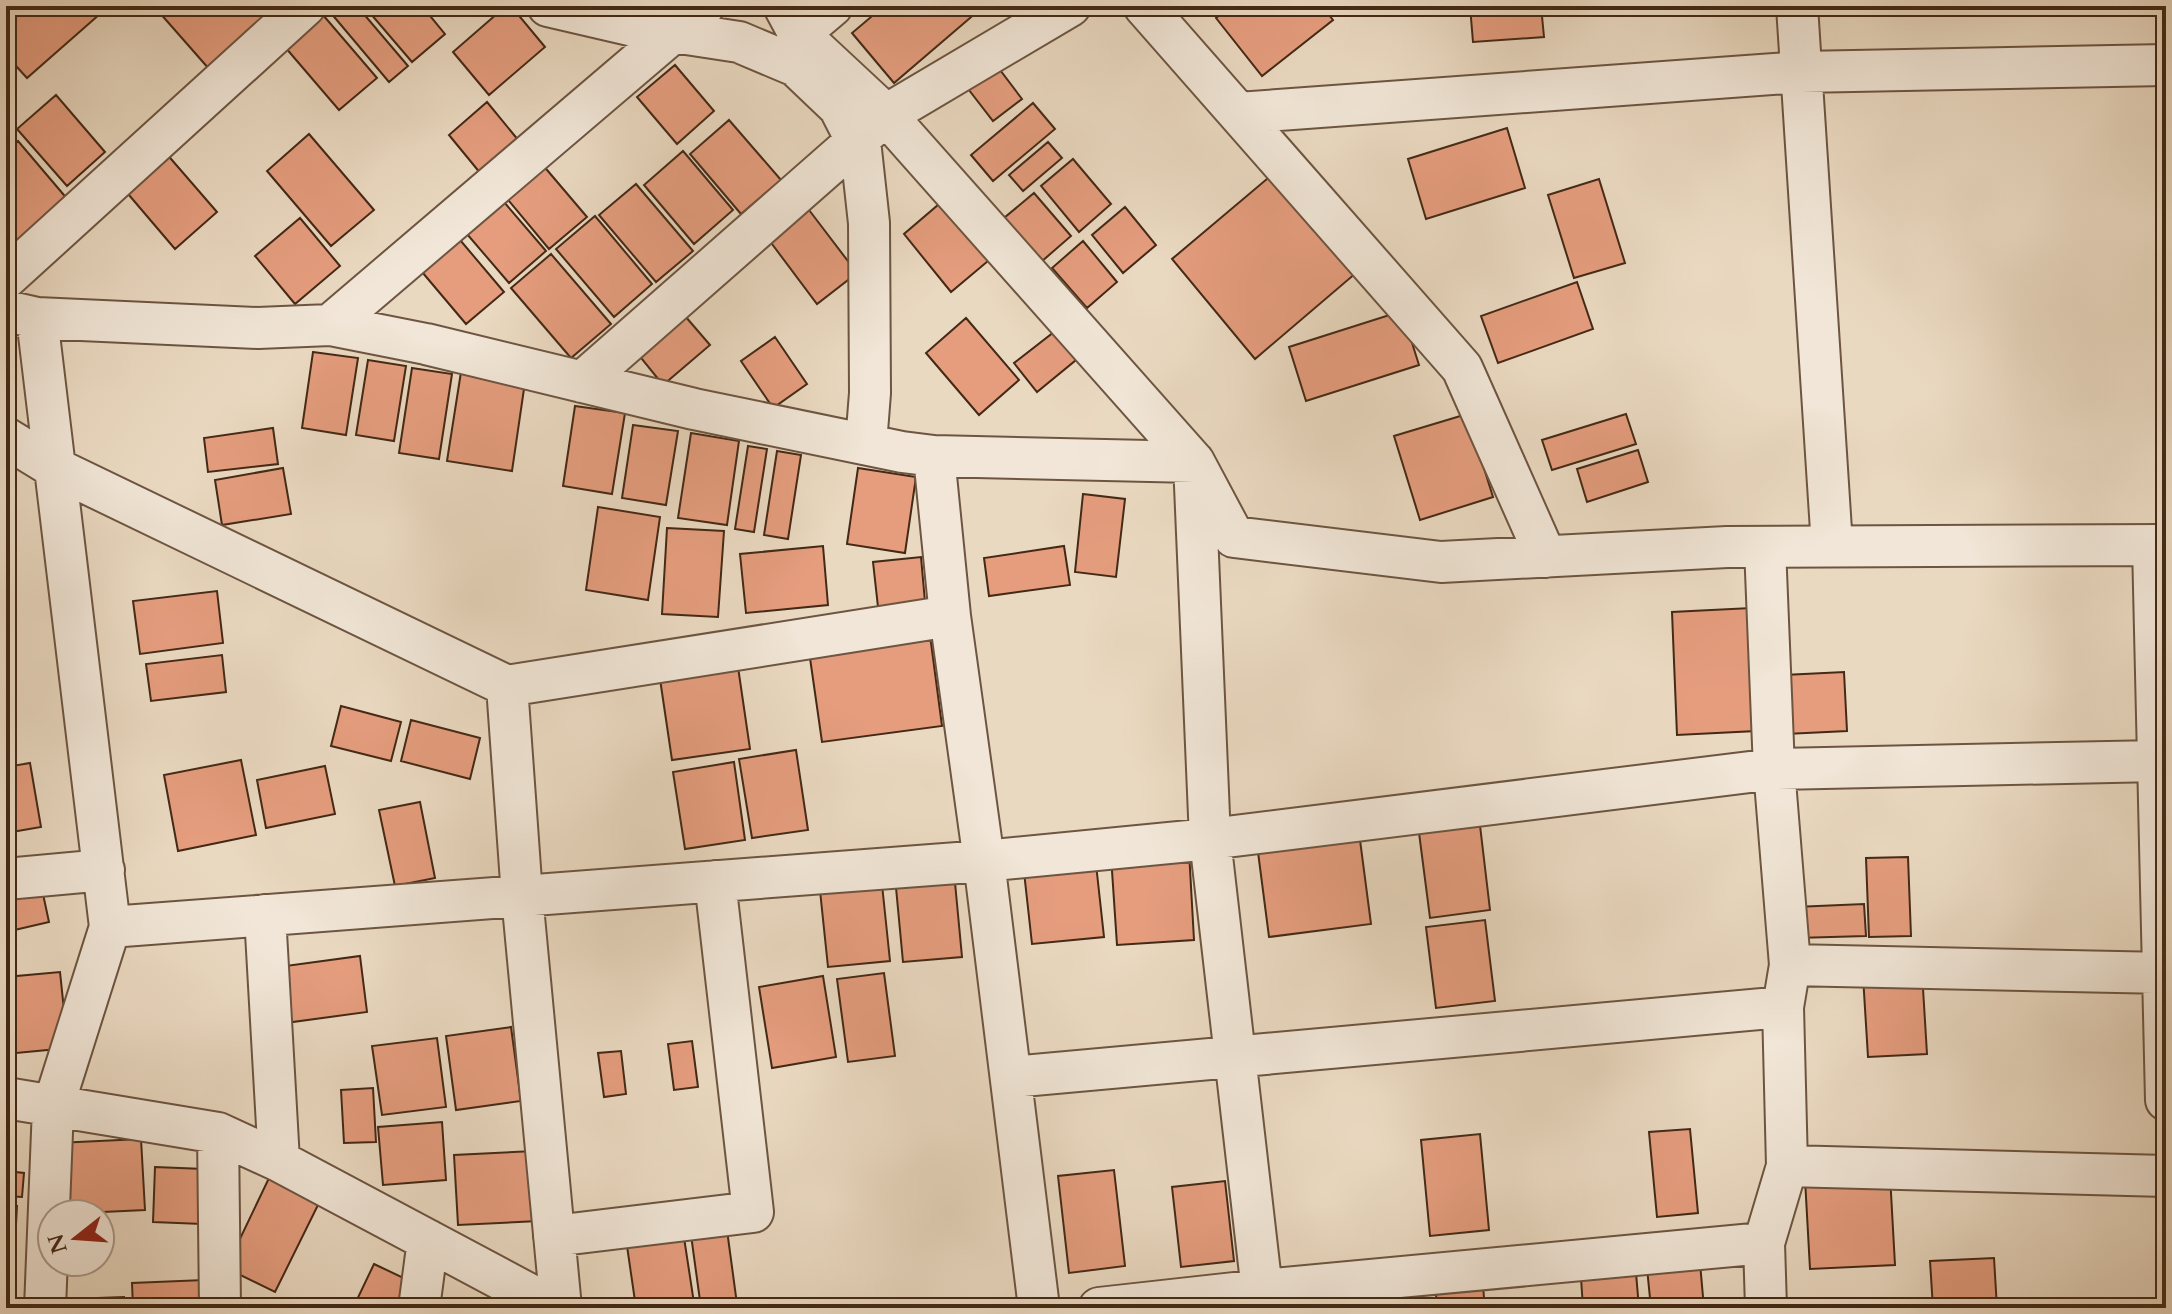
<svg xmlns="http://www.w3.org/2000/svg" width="2172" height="1314" viewBox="0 0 2172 1314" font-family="Cardo,serif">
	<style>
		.building { fill: #e59d7e; stroke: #432916; stroke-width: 2 }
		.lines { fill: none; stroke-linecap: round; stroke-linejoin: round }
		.minor-casing { stroke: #6d5541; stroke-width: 44 }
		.minor { stroke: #f1e6d7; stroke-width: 40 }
	</style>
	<rect width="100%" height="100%" fill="#ead9c1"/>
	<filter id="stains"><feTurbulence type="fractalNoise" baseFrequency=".0025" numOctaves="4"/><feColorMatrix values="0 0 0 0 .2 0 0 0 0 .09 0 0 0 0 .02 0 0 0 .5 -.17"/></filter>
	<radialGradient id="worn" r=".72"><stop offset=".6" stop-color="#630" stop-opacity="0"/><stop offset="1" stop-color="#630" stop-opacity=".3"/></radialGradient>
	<path class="building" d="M6,6H109L27,78L6,55Z
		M166,6H270L283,21L217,78L159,12Z
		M336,6H357L408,66L389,82L330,12Z
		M364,6H422L445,34L412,62Z
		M506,6H511L545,47L489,95L453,52Z
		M884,6H984L894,83L852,33Z
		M1231,6H1322L1333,20L1262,76L1216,18Z
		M1470,6H1541L1544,37L1473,42Z
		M323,15L377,78L339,110L285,47Z
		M991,58L1022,99L993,121L962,81Z
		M675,65L714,111L677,144L637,97Z
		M56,95L105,152L67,186L17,129Z
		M487,102L519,141L481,174L449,135Z
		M1033,103L1055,129L993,181L971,155Z
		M729,120L781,180L741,214L690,154Z
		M1507,128L1525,188L1426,219L1408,159Z
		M309,134L374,210L331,246L267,171Z
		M18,141L69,201L6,255V152Z
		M1048,142L1062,158L1023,191L1009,175Z
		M683,151L733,210L694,244L644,185Z
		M165,152L217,212L175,249L123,188Z
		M536,157L587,217L549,249L499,189Z
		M1073,159L1111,204L1079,232L1041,186Z
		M1280,168L1363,267L1255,359L1172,259Z
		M1599,179L1625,263L1574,278L1548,195Z
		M636,184L693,251L656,282L599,215Z
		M1034,193L1071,236L1041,262L1004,218Z
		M498,195L546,251L509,283L461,227Z
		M945,199L994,256L951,292L904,234Z
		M806,206L857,273L817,304L766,236Z
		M1125,207L1156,245L1123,273L1092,235Z
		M595,216L652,284L614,317L556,249Z
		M300,218L340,266L295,304L255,256Z
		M455,234L504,292L466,324L417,266Z
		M1083,241L1117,282L1087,308L1052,268Z
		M551,254L611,324L571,358L511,288Z
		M1577,282L1593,329L1498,363L1481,316Z
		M679,309L710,345L663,385L633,348Z
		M1402,311L1419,365L1306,401L1289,347Z
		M966,318L1019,380L979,415L926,353Z
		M1054,332L1076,360L1037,392L1014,363Z
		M775,337L807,384L773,408L741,361Z
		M313,352L358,358L346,435L302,428Z
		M368,360L406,366L394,441L356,435Z
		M412,368L452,374L439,459L399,453Z
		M461,372L525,382L512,471L447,461Z
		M575,406L625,413L612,494L563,486Z
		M1467,414L1493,497L1420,520L1394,436Z
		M1626,414L1636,444L1552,470L1542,440Z
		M633,425L678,431L666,505L622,498Z
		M273,428L278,464L208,472L204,438Z
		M691,433L739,441L727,525L678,518Z
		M748,446L767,449L754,532L735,529Z
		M1638,450L1648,482L1587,502L1577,469Z
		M777,451L801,455L788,539L764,535Z
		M283,468L291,514L222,525L215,480Z
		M858,468L916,477L905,553L847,544Z
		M6,485L13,530L6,531Z
		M1083,494L1125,499L1116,577L1075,572Z
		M598,507L660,517L648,600L586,590Z
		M667,528L724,531L718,617L662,614Z
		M823,546L828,605L746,613L740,554Z
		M1064,546L1070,585L989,596L984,558Z
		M921,557L925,602L878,607L873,562Z
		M217,591L223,643L140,654L133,601Z
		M1751,608L1756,731L1677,735L1672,612Z
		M930,635L942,726L822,742L809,651Z
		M222,655L226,692L151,701L146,664Z
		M738,667L750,749L672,760L660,679Z
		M1844,672L1847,731L1786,734L1784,675Z
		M341,706L401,722L391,761L331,746Z
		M411,720L480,738L470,779L401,761Z
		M796,750L808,830L752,838L739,759Z
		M241,760L256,835L178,851L164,775Z
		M734,762L745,840L685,849L673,772Z
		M30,763L41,827L6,833V767Z
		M325,766L335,814L266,828L257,780Z
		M420,802L435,878L395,886L379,810Z
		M1479,817L1490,910L1430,918L1418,825Z
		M1360,840L1371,924L1269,937L1258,852Z
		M1189,851L1194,940L1117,945L1111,856Z
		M1095,855L1104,937L1032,944L1023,863Z
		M1908,857L1911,936L1869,937L1866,858Z
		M954,872L962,957L903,962L895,877Z
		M881,875L890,961L828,967L819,881Z
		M40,880L49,922L6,932V888Z
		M1864,904L1866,936L1796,938L1795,907Z
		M1485,920L1495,1001L1436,1008L1426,927Z
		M360,956L367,1012L285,1023L278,967Z
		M60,972L68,1048L6,1054V977Z
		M1922,972L1927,1054L1868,1057L1863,976Z
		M884,973L895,1056L848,1062L837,979Z
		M823,976L836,1057L772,1068L759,987Z
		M511,1027L521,1101L456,1110L446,1036Z
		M437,1038L446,1107L382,1115L372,1046Z
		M692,1041L698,1087L674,1090L668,1044Z
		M621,1051L626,1094L604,1097L598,1053Z
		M373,1088L376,1142L344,1143L341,1090Z
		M442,1122L446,1180L383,1185L378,1127Z
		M1690,1129L1698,1213L1657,1217L1649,1132Z
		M1480,1134L1489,1230L1430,1236L1421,1140Z
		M141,1139L145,1210L60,1214L57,1143Z
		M534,1151L538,1221L458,1225L454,1155Z
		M155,1167L204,1169L202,1224L153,1222Z
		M1114,1170L1125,1266L1069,1273L1058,1176Z
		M6,1171L24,1173L22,1197L6,1196Z
		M1890,1175L1895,1265L1810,1269L1805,1179Z
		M269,1178L319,1203L275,1292L226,1268Z
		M1225,1181L1234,1261L1181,1267L1172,1187Z
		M6,1205L17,1206L14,1261H6Z
		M727,1230L737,1304L701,1308L691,1235Z
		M683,1231L694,1303L636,1308L626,1239Z
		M1994,1258L1997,1308H1933L1930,1261Z
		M1700,1263L1704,1308H1651L1647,1268Z
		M374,1264L412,1282L400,1308H353Z
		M1636,1273L1639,1308H1583L1581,1278Z
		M1482,1276L1485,1308H1437L1435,1281Z
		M204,1280L205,1308H133L132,1283Z
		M1388,1296L1390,1308H1343L1342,1300Z
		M124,1297V1308H70V1299Z
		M1333,1304L1334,1308H1285Z"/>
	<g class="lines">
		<g class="minor-casing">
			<path id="minor" d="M548,6L634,26L739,42L796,66L839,107L861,150L869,223L870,393L866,444
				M784,6L799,34L886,115L1194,462L1210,839L1264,1308
				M1144,6L1462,368L1546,557
				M1797,6L1832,546
				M799,34L832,6
				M1238,113L1801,72L2166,65
				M6,278L305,6
				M6,311L37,318L258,328L330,325L426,344L694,409L902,452L934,456L1194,462L1234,537L1441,562L1727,547L2166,545
				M37,318L110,927
				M330,325L704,6
				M582,382L886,115L1070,6
				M6,438L55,468L507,686
				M934,456L950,616L984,861L1039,1308
				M2153,545L2166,1100
				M1765,547L1774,769L1790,965L1783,1007L1787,1166L2166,1176
				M6,879L104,870
				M265,915L279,1161
				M1790,965L2166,973
				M1011,1077L1783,1007
				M6,1098L218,1133L279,1161L555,1308
				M218,1133L220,1308
				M554,1236L753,1212L715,881
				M1764,1243L1766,1308
				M45,1308L53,1107L110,927L984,861L1210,839L1774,769L2158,761
				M419,1308L428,1240
				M561,1308L522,896L507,686L950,616
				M1099,1308L1262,1290L1764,1243L1787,1166"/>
		</g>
		<use href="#minor" class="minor"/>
	</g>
	<rect width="2172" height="1314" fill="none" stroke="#ead9c1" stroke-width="32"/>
	<rect x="8" y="8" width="2156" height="1298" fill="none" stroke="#432916" stroke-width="4"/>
	<rect x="16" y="16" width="2140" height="1282" fill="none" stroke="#432916" stroke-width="2"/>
	<g transform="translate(76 1238) rotate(253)"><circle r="38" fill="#f1e6d7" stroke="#ab9a8a" stroke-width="2"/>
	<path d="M0-6L14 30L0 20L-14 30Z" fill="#8f2418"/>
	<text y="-12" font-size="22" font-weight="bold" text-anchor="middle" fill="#432916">N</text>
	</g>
	<rect width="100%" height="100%" filter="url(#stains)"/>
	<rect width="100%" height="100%" fill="url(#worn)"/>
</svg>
